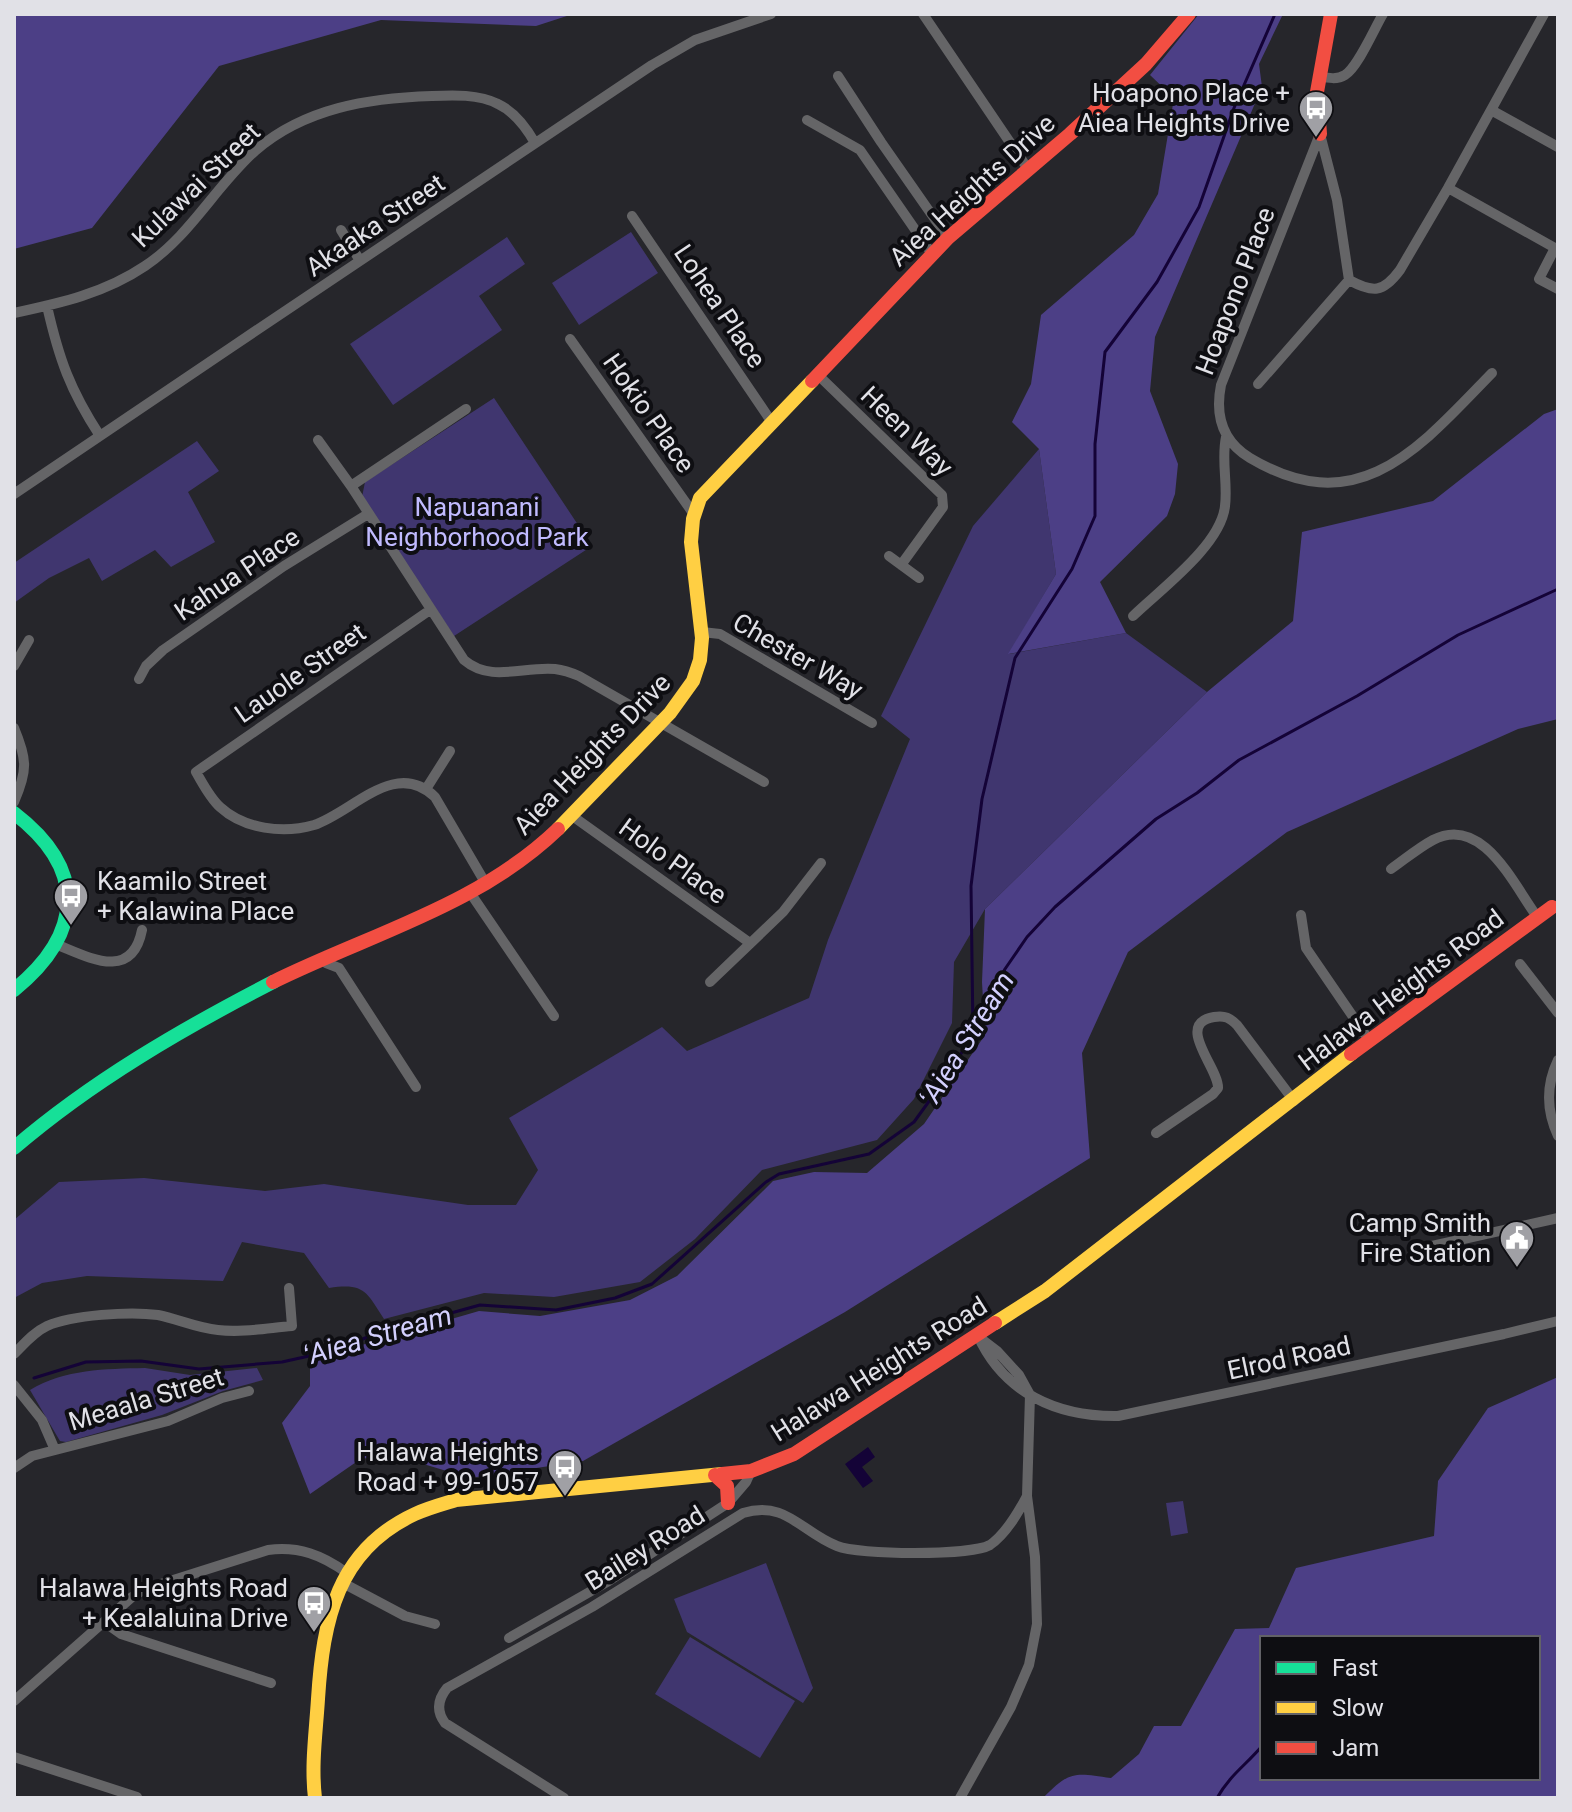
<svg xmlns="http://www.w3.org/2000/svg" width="1572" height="1812" viewBox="0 0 1572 1812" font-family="Roboto,sans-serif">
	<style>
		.green { fill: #40366f }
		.forest { fill: #4c3f86; fill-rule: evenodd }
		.water { fill: #140337 }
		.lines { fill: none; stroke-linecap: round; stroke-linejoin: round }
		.stream { stroke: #140337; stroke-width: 3 }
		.street { stroke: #656567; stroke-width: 10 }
		.fast { stroke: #16e098; stroke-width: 14 }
		.slow { stroke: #ffcf43; stroke-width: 14 }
		.jam { stroke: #f24e42; stroke-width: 14 }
		.labels { text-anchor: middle; stroke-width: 8; stroke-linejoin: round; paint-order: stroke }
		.poi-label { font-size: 26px; fill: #e1e1e7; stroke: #0e0e12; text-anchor: end }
		.street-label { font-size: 26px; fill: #e1e1e7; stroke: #0e0e12 }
		.park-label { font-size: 26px; fill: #c1bbff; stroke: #0e0e12 }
		.water-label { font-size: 28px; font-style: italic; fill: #d3d0fe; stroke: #0e0e12 }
	</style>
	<rect width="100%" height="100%" fill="#26262b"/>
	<path class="green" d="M631,232L658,273L579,325L552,283Z
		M507,237L525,264L479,296L502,330L393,405L350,344Z
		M494,398L592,546L454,636L362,497L365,482Z
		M197,441L219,471L188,492L215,542L171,567L155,550L102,581L89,558L49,578L14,603V563Z
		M1039,449L1056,574L1009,654L1126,633L1207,692L985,909L954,962L952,1023L914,1099L877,1140L762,1170L695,1239L640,1282L554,1297L484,1293L384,1319C366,1291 364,1283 329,1288L304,1253L242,1242L223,1281L87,1276L42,1283L14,1298V1220L59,1182L144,1178L265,1191L324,1184L468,1205H516L538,1170L509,1118L662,1027L687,1051L809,998L828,940L910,739L881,716L973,526Z
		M145,1368L190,1375L257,1368L263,1380L223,1391L162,1415L66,1442L60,1441L57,1436L30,1390C65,1369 105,1369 145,1368Z
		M1183,1501L1188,1533L1171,1536L1166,1503Z
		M766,1563L813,1688L803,1703L687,1632L674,1599Z
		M690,1637L795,1701L760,1758L655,1694Z"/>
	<path class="forest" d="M14,14H573L536,26L381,20L219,66L92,228L14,249Z
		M1199,14H1283L1259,64L1262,87L1155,337L1150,391L1178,464L1175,494L1167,516L1100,582L1126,633L1008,654L1056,574L1039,449L1012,422L1031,384L1041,315L1134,235L1158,194L1174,98L1150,75Z
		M1558,409V719L1518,729L1287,832L1128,952L1082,1053L1090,1158L845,1312L583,1461L470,1478L420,1463L362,1458L310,1494L282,1423L310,1386V1360L479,1311L540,1316L630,1300L677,1276L773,1181L814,1172L867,1173L924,1124L985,1035L982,982L985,909L1207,692L1293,621L1302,532L1433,501L1544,414Z
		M1558,1377V1798H1043C1070,1770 1075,1773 1111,1778L1139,1754L1154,1726H1181L1235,1629L1269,1628L1296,1568L1434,1536L1438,1481L1488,1408ZM1262,1638H1538V1778H1262Z"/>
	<path class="water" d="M868,1447L875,1457L862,1467L873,1481L863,1488L845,1464Z"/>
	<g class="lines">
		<path class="stream" d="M973,1033L971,886L982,799L1015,658L1072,569L1095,516V444L1105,352L1157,282L1199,207L1234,108L1275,14
			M34,1378L86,1362L141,1361L199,1369L282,1362L336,1350L375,1334L480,1305L556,1310L615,1298L652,1284L766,1182L779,1174L869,1154L914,1122L948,1075L973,1034L1005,969L1027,937L1055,907L1156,819L1197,793L1239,760L1357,696L1458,635L1558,589
			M1217,1798C1230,1775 1245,1766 1262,1746"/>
		<path class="street" d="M923,14L1028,169
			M838,76L881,142L948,238
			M1320,76C1328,78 1337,80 1345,75C1358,67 1374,29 1383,14
			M1491,110L1558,147
			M807,120L860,150L932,254
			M1320,134L1221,385C1215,415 1222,441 1250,458C1359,523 1420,447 1492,373
			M1320,134L1337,200L1349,280C1373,293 1383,293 1400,270L1448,188L1544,14
			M1448,188L1555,248L1539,279L1558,289
			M632,216L771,421
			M341,230L359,259
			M47,306C59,359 70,390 100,436
			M14,313C61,303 105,293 145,266C190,236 215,187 255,151C304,108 369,98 432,96C453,95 479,94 498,104C515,112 526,127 535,143
			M570,339L693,513
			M817,374L942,495L943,507L901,565
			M1258,384L1349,280
			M318,440L351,486L464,660C491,683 523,666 555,669C563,670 572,673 579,676L764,782
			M351,486L466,409
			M14,494C226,350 439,208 652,65L695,40L771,14
			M889,556L919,578
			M430,610L196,772C203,784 210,798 220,807C244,829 283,834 314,825C353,812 395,758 435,797L486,884
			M1133,616C1161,589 1221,545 1225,506C1228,483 1221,460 1226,437
			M702,632L720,634L872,723
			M14,666L29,640
			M139,679L146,666L163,650L284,566L368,514
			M14,728C27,759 28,770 14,802
			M426,789L450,751
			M571,815L750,943
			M1391,869C1404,860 1418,848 1433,840C1483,814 1514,886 1538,918
			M471,894L554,1016
			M1301,915L1306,948L1369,1040
			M58,945C90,958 132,981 142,930
			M323,958L326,963L339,968L416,1087
			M1520,964L1558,1013
			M710,982L783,912L821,863
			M1558,1060C1546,1085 1546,1110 1558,1136
			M1156,1133L1213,1094L1218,1088C1219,1068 1174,1024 1214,1017C1225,1015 1230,1018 1237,1025L1294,1101
			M1432,1246L1558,1218
			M978,1336C1004,1393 1057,1417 1118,1416L1504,1334L1558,1321
			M14,1354C24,1344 34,1332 47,1326C72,1315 130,1311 158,1315C178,1319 197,1328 218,1330C242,1333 268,1328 292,1326L289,1288
			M14,1385L42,1420L55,1450
			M14,1468L32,1456L168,1421L222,1398L249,1391
			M341,1582L405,1616L435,1624
			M104,1622L121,1634L271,1683
			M509,1638L607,1582L728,1503L746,1482L751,1471
			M14,1701L132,1597L145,1589L268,1550C299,1546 322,1555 347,1573
			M14,1757L137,1797
			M564,1798L445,1723C436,1711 438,1699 447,1688L592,1607L743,1513C786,1500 801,1532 837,1546C859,1555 970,1556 990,1545C1006,1534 1018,1513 1027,1496
			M960,1798L1011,1707L1029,1665L1037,1624L1035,1557L1027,1496L1030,1395L1019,1375L997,1351L980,1338"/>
		<path class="fast" d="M14,813C87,869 84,933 14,990
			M14,1148C92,1081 182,1029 273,982"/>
		<path class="slow" d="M558,829L670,713L693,681L700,660L702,638L691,542L693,519L700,498L812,381
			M995,1323L1045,1291L1351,1054
			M315,1798C311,1765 316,1732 318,1699C323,1620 337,1550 415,1514C428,1508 443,1504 456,1500L722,1474"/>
		<path class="jam" d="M1320,134L1317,92L1331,14
			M812,381L948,238L1070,134L1146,64L1189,14
			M273,982C370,934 478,906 558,829
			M1351,1054L1552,907
			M722,1474L751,1471L794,1454L995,1323
			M715,1475L727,1486L728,1503"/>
	</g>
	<defs>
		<g id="bus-pin" transform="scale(1.8)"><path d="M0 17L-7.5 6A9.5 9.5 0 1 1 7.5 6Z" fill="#a0a0a5" stroke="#0e0e12"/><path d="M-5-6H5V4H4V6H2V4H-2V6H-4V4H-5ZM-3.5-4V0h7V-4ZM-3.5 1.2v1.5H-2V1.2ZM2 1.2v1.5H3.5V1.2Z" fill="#fff"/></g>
		<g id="civic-pin" transform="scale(1.8)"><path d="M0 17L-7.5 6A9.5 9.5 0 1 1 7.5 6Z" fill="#a0a0a5" stroke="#0e0e12"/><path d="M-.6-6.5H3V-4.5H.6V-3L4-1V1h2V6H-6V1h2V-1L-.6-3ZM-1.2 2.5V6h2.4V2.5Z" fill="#fff"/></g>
	</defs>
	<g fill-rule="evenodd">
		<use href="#bus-pin" x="1316" y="108"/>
		<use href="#bus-pin" x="71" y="896"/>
		<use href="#civic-pin" x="1517" y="1238"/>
		<use href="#bus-pin" x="565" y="1467"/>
		<use href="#bus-pin" x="314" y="1603"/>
	</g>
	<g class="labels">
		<g class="poi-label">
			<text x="1290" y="102">Hoapono Place +<tspan x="1290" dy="30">Aiea Heights Drive</tspan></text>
			<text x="97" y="890" text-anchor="start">Kaamilo Street<tspan x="97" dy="30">+ Kalawina Place</tspan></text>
			<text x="1491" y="1232">Camp Smith<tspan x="1491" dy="30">Fire Station</tspan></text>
			<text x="539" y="1461">Halawa Heights<tspan x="539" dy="30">Road + 99-1057</tspan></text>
			<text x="288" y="1597">Halawa Heights Road<tspan x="288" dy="30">+ Kealaluina Drive</tspan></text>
		</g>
		<g class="street-label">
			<text transform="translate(196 185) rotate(-44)" y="9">Kulawai Street</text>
			<text transform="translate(972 190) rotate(-42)" y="9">Aiea Heights Drive</text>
			<text transform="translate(375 225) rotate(-34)" y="9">Akaaka Street</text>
			<text transform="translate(1235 291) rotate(-69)" y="9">Hoapono Place</text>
			<text transform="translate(720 306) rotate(56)" y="9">Lohea Place</text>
			<text transform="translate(649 413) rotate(55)" y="9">Hokio Place</text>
			<text transform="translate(907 431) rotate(44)" y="9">Heen Way</text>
			<text transform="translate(237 574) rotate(-34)" y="9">Kahua Place</text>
			<text transform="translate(798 656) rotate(30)" y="9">Chester Way</text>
			<text transform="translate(300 673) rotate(-35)" y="9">Lauole Street</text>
			<text transform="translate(592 754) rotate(-46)" y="9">Aiea Heights Drive</text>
			<text transform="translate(673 861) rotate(36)" y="9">Holo Place</text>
			<text transform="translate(1401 990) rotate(-37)" y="9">Halawa Heights Road</text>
			<text transform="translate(1289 1358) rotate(-12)" y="9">Elrod Road</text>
			<text transform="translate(879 1369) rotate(-32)" y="9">Halawa Heights Road</text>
			<text transform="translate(146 1399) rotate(-17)" y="9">Meaala Street</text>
			<text transform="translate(645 1548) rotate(-32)" y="9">Bailey Road</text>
		</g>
		<g class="park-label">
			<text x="477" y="516">Napuanani<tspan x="477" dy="30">Neighborhood Park</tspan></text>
		</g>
		<g class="water-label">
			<text transform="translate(966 1039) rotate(-58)" y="10">ʻAiea Stream</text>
			<text transform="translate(377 1335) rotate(-16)" y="10">ʻAiea Stream</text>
		</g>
	</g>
	<rect width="1572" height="1812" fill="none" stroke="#e1e1e7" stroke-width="32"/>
	<rect x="1260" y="1636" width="280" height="144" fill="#0e0e12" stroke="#626267" stroke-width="2"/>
	<rect x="1276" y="1662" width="40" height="12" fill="#16e098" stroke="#626267" stroke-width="2"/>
	<text x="1332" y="1676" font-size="24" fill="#e1e1e7">Fast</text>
	<rect x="1276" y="1702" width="40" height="12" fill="#ffcf43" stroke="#626267" stroke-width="2"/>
	<text x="1332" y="1716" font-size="24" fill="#e1e1e7">Slow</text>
	<rect x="1276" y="1742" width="40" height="12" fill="#f24e42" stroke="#626267" stroke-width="2"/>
	<text x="1332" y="1756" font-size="24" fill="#e1e1e7">Jam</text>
</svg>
